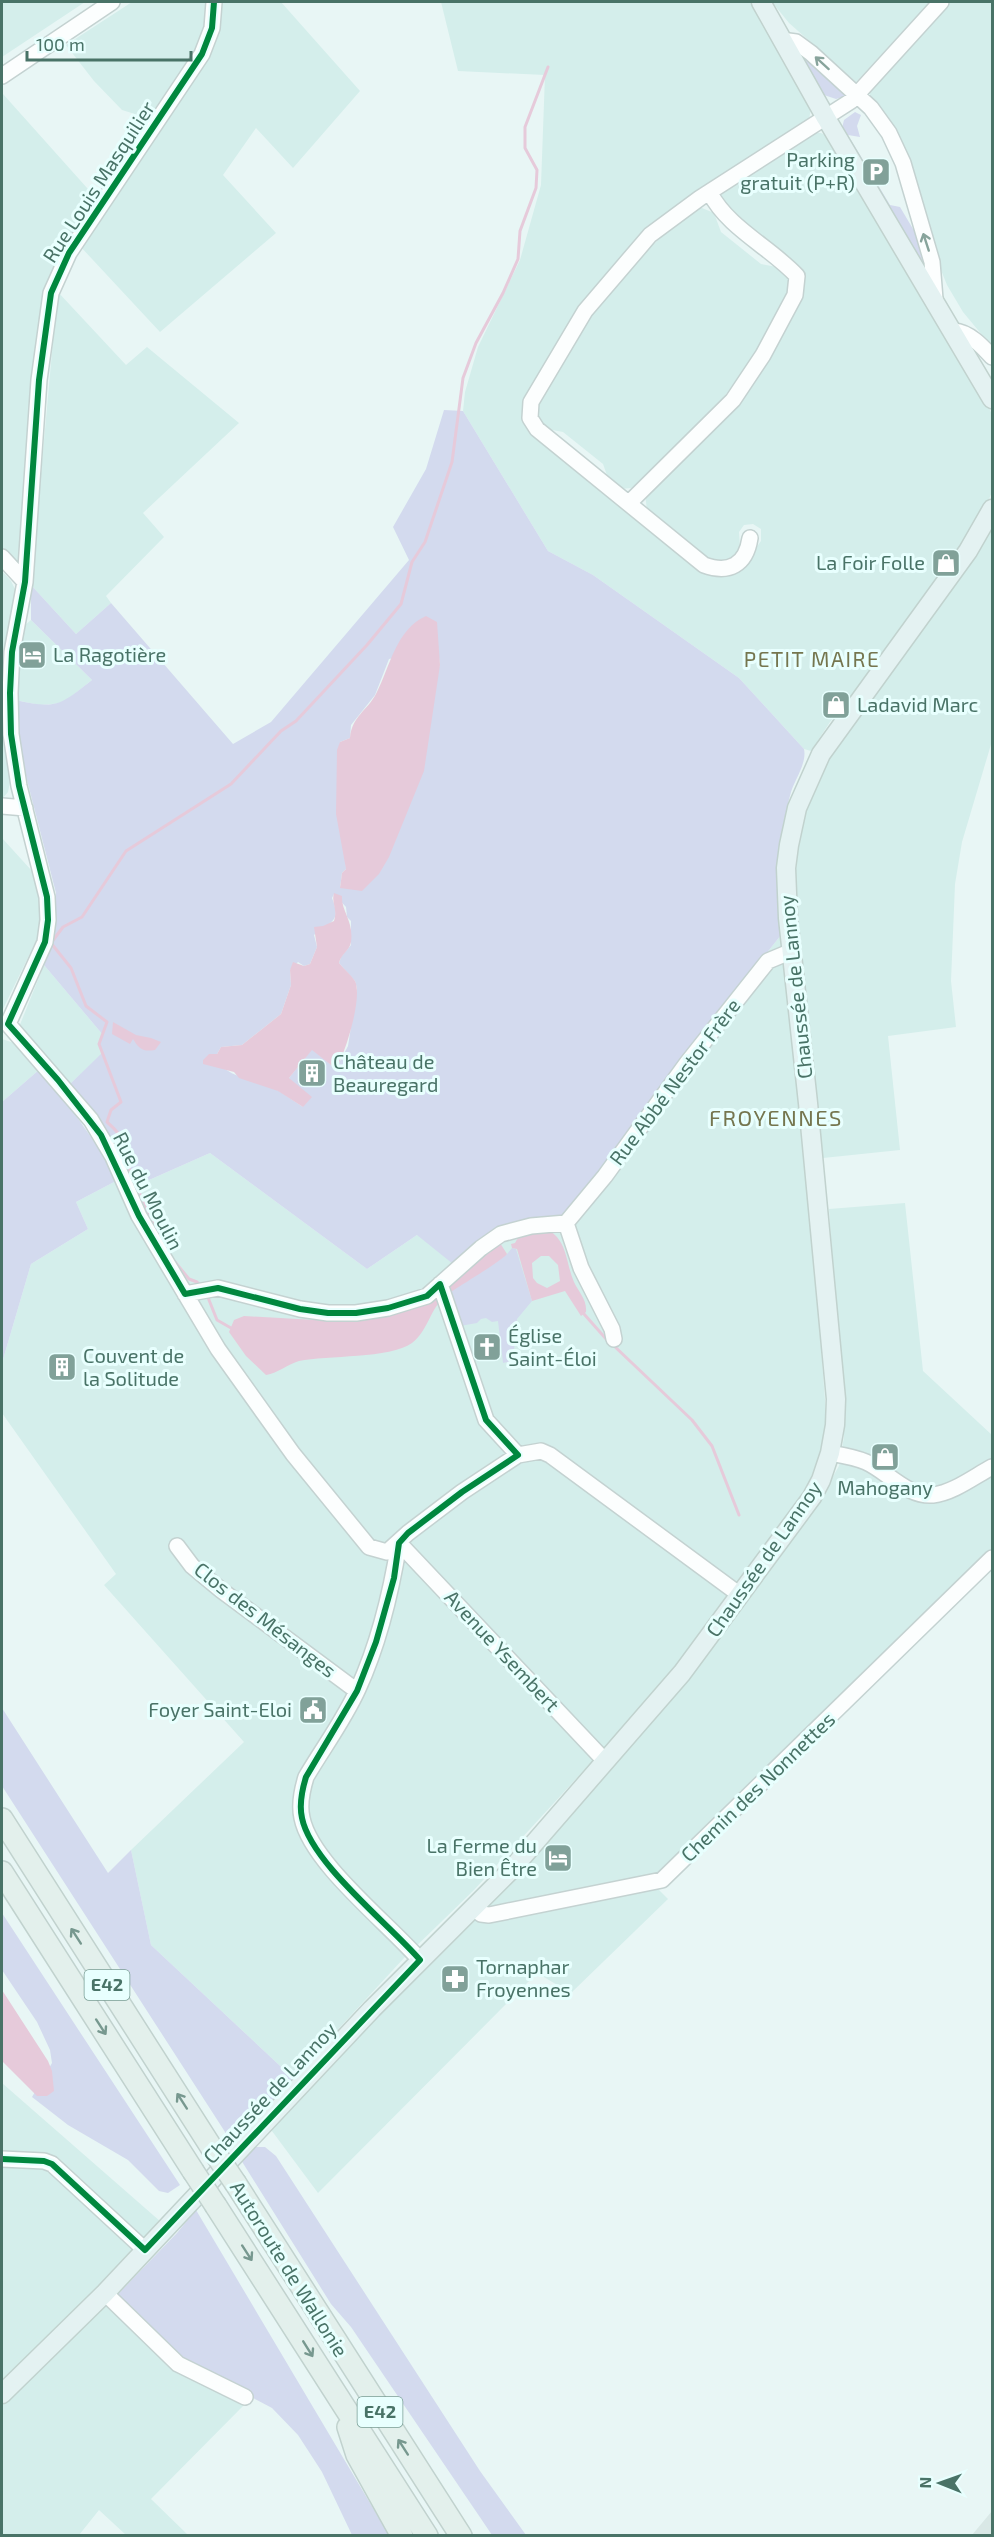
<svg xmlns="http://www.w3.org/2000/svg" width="994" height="2537" viewBox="0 0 994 2537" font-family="'Exo 2',sans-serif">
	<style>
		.residential { fill: #d4eeeb }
		.industrial { fill: #d9e8e6 }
		.green { fill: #d3daee; fill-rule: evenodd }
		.water { fill: #e6cada; fill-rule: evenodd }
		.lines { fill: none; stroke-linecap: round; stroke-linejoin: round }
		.stream { stroke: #e6cada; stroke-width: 3 }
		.minor-casing { stroke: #c4d2d1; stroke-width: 18 }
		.major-casing { stroke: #c1d2ce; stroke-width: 21 }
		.highway-casing { stroke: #c1d2ce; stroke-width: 24 }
		.minor { stroke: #fcfefe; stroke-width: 15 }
		.major { stroke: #e4f2f2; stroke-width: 18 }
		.highway { stroke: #e3f0ec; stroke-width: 21 }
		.highway-bridge-casing { stroke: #c1d2ce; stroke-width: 24; stroke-linecap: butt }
		.highway-bridge { stroke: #e3f0ec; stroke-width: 21 }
		.cycleway-casing { stroke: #e8fffe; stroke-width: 10 }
		.cycleway { stroke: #00873e; stroke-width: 6 }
		.oneway { stroke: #88a49c }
		.oneway2 { stroke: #77988f }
		.labels { text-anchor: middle; stroke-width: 6; stroke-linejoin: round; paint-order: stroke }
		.shield { fill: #e8fffe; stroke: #799d94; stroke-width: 1.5 }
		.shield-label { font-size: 18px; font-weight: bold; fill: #497367 }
		.poi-label { font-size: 20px; fill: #497367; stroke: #e8fffe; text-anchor: start }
		.street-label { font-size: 20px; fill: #497367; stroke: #e8fffe }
		.neighbourhood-label { font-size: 21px; letter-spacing: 1.5px; fill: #75764f; stroke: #e8fffe }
		.quarter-label { font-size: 22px; letter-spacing: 1.5px; fill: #75764f; stroke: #e8fffe }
	</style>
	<rect width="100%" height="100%" fill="#e8f6f5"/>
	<path class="residential" d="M2,2H85L2,57Z
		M132,2H209L208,19L201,43L151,119L122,110L94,81L66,45Z
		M217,2H281L360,91L293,168L256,128L223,175L276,233L160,332L79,245L186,90Z
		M441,2H750L759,18L763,19L811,108L809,120L635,246L524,410L704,570L745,563L761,541V529L753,524L744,525L739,532L740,547L734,560L712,564L647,510L645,494L693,448L801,287L728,212L721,200L723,189L812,133H821L829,137L982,392L992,415V492L983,513L975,530L840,715H836L830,722L811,751L804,749L739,678L593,575L548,551L463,411L465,392L478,347L520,260L541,185L545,75L458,71Z
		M772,2H930L856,82L789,23Z
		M951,2H992V347L963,312L947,285L869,92Z
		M3,94L96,198L67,241L56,262L41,304L33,371L21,561L10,565L2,555Z
		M695,208H702L714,213L721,232L761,264L777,267L785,271L790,280V290L756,354L708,418L640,482L631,488L620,489L608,478L603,464L563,432L542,428L534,408L591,313L641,255Z
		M57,291L126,365L147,347L239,423L143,513L164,537L106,596L111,603L76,634L31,585L53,341L47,337Z
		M992,528V741L962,842L955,884L951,981L956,1027L888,1036L900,1150L823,1158L796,900V868L802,819L812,794L830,756Z
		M2,571L11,581L16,591L4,664L2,709L10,782L8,792L2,799Z
		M31,620L92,680L63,703L40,705L15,700L24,626Z
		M2,838L32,871L38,885L41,918L38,937L2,1011Z
		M781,935L812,1230L825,1400V1439L815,1468L804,1493L654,1694L474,1890L404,1958L293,2078L151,1945L131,1850L244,1742L104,1585L116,1574L2,1413V1363L31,1264L88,1229L76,1202L116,1181L131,1188L210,1153L367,1269L417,1235L484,1246L564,1220L648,1103Z
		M44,965L103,1035V1053L70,1084L19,1027Z
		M2,1039L17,1044L40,1069L2,1102Z
		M905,1203L923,1371L992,1435V1554L655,1886L668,1899L571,1993L537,1973L318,2193L269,2127L453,1938L820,1499L839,1466L844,1437L829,1209Z
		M2,2083L161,2222L2,2383Z
		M107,2302L245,2404L151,2499L188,2535H126L99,2510L79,2535L2,2536V2404Z"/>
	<path class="industrial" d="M992,2511V2535H972Z"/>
	<path class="green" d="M805,58L846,94V96L836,99L821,94L803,59Z
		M855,112L861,115L857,126L860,137L848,135L890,205L900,207L916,234L925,262L923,263L842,128L844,120Z
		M444,410L463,411L548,551L593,575L739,678L804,749C807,763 795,779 791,792C776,844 778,882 781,935L648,1103L564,1220L509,1231L458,1268L417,1235L367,1269L210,1153L131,1188L70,1084L102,1053L99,1044L103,1035L44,965L50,939L56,893L17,741L15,700C57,709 59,706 92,680L31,620V585L76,634L111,603L233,744L271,722L409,560L393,527L426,469ZM438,650L440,665L340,888L342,873L346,869L340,742L350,738L351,725L375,695L389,659ZM334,894L346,907L347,917L351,921V945L341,957L339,963L355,981L357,988L348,1046L336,1069L312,1049L289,1078L303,1107C295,1102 287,1096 279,1091C251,1077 231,1081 209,1054H217L221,1047L242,1045L281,1014L291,985L290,970L298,962L304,966L310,964L317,947L314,935C330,921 342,923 332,898Z
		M40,1069C68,1105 96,1139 116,1181L76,1202L88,1229L31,1264L2,1363V1102Z
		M512,1248L516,1249L532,1301L517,1319L513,1361L503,1363L498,1321L492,1322L486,1318L481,1319L477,1323L460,1326L447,1294L507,1254Z
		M2,1708L108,1873L131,1850L151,1945L293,2078L245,2131L227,2135L2,1786Z
		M2,1913L180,2185L168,2193L159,2191L128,2160L68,2125L32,2097L52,2063L50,2050L37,2022L2,1970Z
		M252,2147H265L276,2156L480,2471L526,2535H492L351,2327L331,2304L241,2160Z
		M196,2210L389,2535H352L322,2472L298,2435L272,2408L181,2360L125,2309L118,2294L177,2233Z"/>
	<path class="water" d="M426,616L437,622L440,665L424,771L389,857L379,874L362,891L340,888L342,873L346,869L336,814L337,750L340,742L350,738C352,716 367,711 376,694C390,667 396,629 426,616Z
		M334,893L342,896C341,911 354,921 351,942C350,950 341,954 339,963C344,969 351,975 355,981C363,997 345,1054 336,1069L312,1050L289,1078L312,1097L303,1107L278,1091L239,1078L234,1072L203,1064V1060L209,1054H217L221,1047L242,1045L281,1014L291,985L290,970L293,962L304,966L310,964L317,947L314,927L323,926L334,921C338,908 331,903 334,893Z
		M113,1022L136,1035L151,1038L161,1042L155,1050C143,1052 139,1049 133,1039L130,1044L112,1034Z
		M550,1231C568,1243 566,1264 574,1282C579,1293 587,1299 586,1312L581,1316L565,1291L532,1301L517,1249L512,1248L511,1244L515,1243C521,1229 536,1231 550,1231ZM541,1256H549L558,1265L560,1281L547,1288L537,1283L533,1278L532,1263Z
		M500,1243L507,1254C502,1261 457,1287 447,1295C430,1307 429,1330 412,1343C390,1359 327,1355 299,1361C288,1364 278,1373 266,1375L246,1356L229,1332L234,1320L244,1316L350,1322L415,1308L436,1294L453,1278Z
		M2,1990L48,2061L52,2071L54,2091L47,2096H37L2,2061Z"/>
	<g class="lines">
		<path class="stream" d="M168,1251L131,1176C127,1165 129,1153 126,1146C122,1137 114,1128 107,1122L111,1110L121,1102L99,1044L107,1022L86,1006L71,968L51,943L63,927L82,917L126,851L231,784L281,731L296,721L367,645L401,604L412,562L425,542L452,462L463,378L476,343L503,293L518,259L520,231L536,188L537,170L525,148V127L548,67
			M175,1262L189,1279L197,1282L200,1285
			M207,1295L217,1320L231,1328
			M584,1314L607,1340
			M612,1344L692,1420L712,1446L739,1515"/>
		<g class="minor-casing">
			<path id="minor" d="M781,40L796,42L811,53L871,108L889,133L903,163L932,262L935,299
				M2,76L112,2
				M954,331C969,332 982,346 992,357
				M629,503L733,400L763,355L795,295L797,276C770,247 728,228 710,193
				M750,538C746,565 729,574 704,565L537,429L530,418L531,402L585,311L650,235L700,198L851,101L941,2
				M2,557L25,582
				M2,806L25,808
				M8,1024L91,1120L113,1157L139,1216L218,1349L293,1454L369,1547L387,1552L408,1533L462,1492L518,1455L541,1451L550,1455L740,1595
				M8,1024L45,942L48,920L47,897L19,786L11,734L10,693L12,652L25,582L39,380L51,293L69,253L202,54L212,28L214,2
				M566,1223L581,1268L612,1329L614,1339
				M440,1284L486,1420L518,1455
				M185,1294L218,1288L300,1309L328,1313H356L388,1308L427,1296L481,1248L501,1234L531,1226L566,1223L605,1176L687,1063L768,961L792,951
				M830,1453C842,1455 855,1457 866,1462C888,1472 907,1497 933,1495C953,1493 975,1476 992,1467
				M399,1543C391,1593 379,1643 358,1689C344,1720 323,1748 306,1777C302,1790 299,1805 302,1818C311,1863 389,1924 420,1960
				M399,1543L605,1761
				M177,1546L192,1566L221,1590L357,1691
				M473,1908L481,1914L489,1915L662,1880L992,1558
				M2,2159L44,2161L52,2164L145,2250
				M105,2293L178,2364L245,2397"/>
		</g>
		<g class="major-casing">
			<path id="major" d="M761,2L826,118L992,399
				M2,2394L105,2293L372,2009L510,1871L682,1673L812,1497L821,1480L830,1453L835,1425L836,1399L808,1103L788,918L786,868L789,845L797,808L821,754L968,551L992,509"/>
		</g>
		<g class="highway-casing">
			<path id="highway" d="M2,1819L213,2150
				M2,1872L193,2171
				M236,2184L461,2536
				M216,2206L427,2536
				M348,2427L357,2455L402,2536"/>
		</g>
		<use href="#minor" class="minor"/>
		<use href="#major" class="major"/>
		<use href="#highway" class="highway"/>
		<g class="highway-bridge-casing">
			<path id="highway-bridge" d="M213,2150L236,2184
				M193,2171L216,2206"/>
		</g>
		<use href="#highway-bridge" class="highway-bridge"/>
		<g class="cycleway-casing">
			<path id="cycleway" d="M2,2159L44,2161L52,2164L145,2250L420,1960C389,1924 311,1863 302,1818C299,1805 302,1790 306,1777L357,1691L376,1642L394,1578L399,1543L408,1533L462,1492L518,1455L486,1420L440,1284L427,1296L388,1308L356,1313H328L300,1309L218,1288L185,1294L139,1216L101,1135L58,1080L8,1024L45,942L48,920L47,897L19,786L11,734L10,693L12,652L25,582L39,380L51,293L69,253L202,54L212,28L214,2"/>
		</g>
		<use href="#cycleway" class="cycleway"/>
	</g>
	<defs><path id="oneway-shaft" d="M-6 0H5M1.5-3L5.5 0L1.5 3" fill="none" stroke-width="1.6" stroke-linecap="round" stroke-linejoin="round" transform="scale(1.5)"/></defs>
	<g class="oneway">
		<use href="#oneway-shaft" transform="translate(822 63) rotate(-138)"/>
		<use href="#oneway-shaft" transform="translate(926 242) rotate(-108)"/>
	</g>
	<g class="oneway2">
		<use href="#oneway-shaft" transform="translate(76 1936) rotate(-123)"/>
		<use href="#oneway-shaft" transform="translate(101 2027) rotate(57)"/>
		<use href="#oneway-shaft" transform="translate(182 2101) rotate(-123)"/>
		<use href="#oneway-shaft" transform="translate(247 2253) rotate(57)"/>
		<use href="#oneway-shaft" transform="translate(308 2349) rotate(58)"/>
		<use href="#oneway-shaft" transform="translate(403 2447) rotate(-123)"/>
	</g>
	<defs>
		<g id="parking-square" transform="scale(1.5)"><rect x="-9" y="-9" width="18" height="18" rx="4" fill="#81a199" stroke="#e8fffe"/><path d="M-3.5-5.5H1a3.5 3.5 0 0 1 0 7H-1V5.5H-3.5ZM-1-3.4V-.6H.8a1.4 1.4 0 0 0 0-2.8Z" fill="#fff"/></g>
		<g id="shop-square" transform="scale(1.5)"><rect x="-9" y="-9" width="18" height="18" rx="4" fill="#81a199" stroke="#e8fffe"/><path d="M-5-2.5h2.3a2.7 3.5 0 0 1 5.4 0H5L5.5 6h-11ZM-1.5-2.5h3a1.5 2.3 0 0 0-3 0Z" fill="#fff"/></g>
		<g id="hotel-square" transform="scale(1.5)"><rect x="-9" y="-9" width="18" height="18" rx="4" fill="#81a199" stroke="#e8fffe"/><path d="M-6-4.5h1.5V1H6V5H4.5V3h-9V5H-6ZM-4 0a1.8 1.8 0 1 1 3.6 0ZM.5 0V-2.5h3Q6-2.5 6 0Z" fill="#fff"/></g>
		<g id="building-square" transform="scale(1.5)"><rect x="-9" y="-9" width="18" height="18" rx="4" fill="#81a199" stroke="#e8fffe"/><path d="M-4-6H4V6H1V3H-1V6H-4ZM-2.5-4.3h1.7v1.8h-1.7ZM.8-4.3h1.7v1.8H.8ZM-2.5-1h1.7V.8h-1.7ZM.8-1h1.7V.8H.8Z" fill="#fff"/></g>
		<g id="church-square" transform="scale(1.5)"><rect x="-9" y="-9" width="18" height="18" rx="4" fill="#81a199" stroke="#e8fffe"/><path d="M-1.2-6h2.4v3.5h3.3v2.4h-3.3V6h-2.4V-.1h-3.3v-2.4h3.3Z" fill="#fff"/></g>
		<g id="civic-square" transform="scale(1.5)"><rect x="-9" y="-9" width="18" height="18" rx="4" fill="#81a199" stroke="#e8fffe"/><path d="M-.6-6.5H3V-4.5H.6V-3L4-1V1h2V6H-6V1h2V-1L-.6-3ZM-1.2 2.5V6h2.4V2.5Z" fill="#fff"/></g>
		<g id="pharmacy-square" transform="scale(1.5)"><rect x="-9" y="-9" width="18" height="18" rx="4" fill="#81a199" stroke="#e8fffe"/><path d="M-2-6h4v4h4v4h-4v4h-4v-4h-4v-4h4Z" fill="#fff"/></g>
	</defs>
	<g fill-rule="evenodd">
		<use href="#parking-square" x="876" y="172"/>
		<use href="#shop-square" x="946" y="563"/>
		<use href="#hotel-square" x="32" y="655"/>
		<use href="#shop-square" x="836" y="705"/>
		<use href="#building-square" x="312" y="1073"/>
		<use href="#church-square" x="487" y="1347"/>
		<use href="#building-square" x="62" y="1367"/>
		<use href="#shop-square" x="885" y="1457"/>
		<use href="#civic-square" x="313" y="1710"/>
		<use href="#hotel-square" x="558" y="1858"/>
		<use href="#pharmacy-square" x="455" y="1979"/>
	</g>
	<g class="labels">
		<g class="shield">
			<rect x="84.5" y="1970" width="45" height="30" rx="4.5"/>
			<rect x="357.5" y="2397" width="45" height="30" rx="4.5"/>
		</g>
		<g class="shield-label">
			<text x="107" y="1991">E42</text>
			<text x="380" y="2418">E42</text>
		</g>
		<g class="poi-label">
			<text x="855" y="167" text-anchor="end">Parking<tspan x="855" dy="23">gratuit (P+R)</tspan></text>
			<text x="925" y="570" text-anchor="end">La Foir Folle</text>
			<text x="53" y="662">La Ragotière</text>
			<text x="857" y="712">Ladavid Marc</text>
			<text x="333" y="1069">Château de<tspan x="333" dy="23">Beauregard</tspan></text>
			<text x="508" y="1343">Église<tspan x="508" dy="23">Saint-Éloi</tspan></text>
			<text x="83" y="1363">Couvent de<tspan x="83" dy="23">la Solitude</tspan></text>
			<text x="885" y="1495" text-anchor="middle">Mahogany</text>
			<text x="292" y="1717" text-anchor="end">Foyer Saint-Eloi</text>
			<text x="537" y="1853" text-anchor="end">La Ferme du<tspan x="537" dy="23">Bien Être</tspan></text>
			<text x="476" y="1974">Tornaphar<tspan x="476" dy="23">Froyennes</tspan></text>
		</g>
		<g class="street-label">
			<text transform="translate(99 182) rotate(-57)" y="7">Rue Louis Masquilier</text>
			<text transform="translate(796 987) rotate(-96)" y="7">Chaussée de Lannoy</text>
			<text transform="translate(675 1082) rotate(-53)" y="7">Rue Abbé Nestor Frère</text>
			<text transform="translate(148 1191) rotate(63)" y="7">Rue du Moulin</text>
			<text transform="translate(764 1559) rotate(-55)" y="7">Chaussée de Lannoy</text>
			<text transform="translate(265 1620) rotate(38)" y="7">Clos des Mésanges</text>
			<text transform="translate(502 1651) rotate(47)" y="7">Avenue Ysembert</text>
			<text transform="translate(758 1787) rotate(-44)" y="7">Chemin des Nonnettes</text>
			<text transform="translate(270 2093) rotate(-47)" y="7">Chaussée de Lannoy</text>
			<text transform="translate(289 2269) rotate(58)" y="7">Autoroute de Wallonie</text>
		</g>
		<g class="neighbourhood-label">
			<text x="812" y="667">PETIT MAIRE</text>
		</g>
		<g class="quarter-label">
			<text x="776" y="1126">FROYENNES</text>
		</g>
	</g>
	<rect width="994" height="2537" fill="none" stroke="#497367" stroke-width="6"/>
	<g transform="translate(940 2483) rotate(271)" stroke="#e8fffe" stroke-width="4.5" paint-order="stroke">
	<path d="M0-4.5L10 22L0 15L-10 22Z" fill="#497367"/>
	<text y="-9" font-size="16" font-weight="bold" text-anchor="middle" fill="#497367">N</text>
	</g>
	<path d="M27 51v9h164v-9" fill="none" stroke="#497367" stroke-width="3"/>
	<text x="36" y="51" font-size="18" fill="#497367" stroke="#e8fffe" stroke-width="4.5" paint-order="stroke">100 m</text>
</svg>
